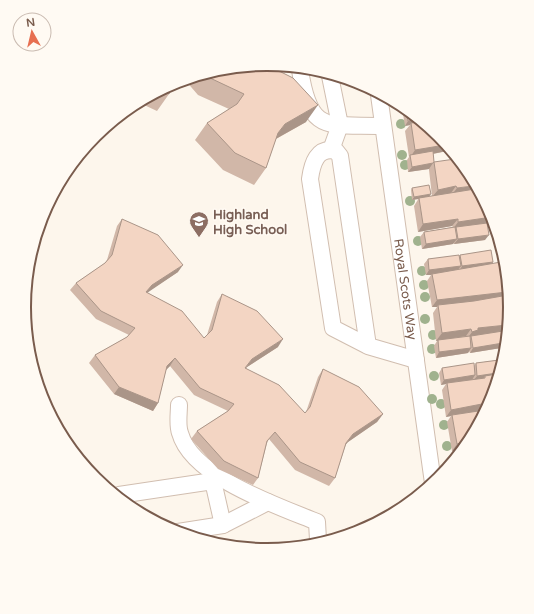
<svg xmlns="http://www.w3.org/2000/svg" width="534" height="614" viewBox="0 0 534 614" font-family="'Varela Round',sans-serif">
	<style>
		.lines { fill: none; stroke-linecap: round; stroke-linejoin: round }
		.minor-casing { stroke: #d1beb0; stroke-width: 18 }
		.minor { stroke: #fff; stroke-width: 16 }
		.tree { fill: #a0b28e }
		.wall { fill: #d1b7a8 }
		.shaded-wall { fill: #aa9588 }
		.building { fill: #f3d5c3; stroke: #aa9588 }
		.labels { text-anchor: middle; stroke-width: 3; stroke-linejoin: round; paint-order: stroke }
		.education-label { font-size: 13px; font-weight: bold; fill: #785e54; stroke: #fffaf3; text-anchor: start }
		.street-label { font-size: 13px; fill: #7a5c4d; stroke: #fffaf3 }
		.rim { fill: none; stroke: #7a5c4d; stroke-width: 2 }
	</style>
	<rect width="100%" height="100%" fill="#fdf6ec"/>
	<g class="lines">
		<g class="minor-casing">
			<g id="minor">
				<path d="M300,70C310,135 327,124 383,126"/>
				<path d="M330,76L340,125L331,150"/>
				<path id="s1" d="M379,95L433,483"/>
				<path d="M368,346L333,328L310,179C312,164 317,146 336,151L340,156L368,346L416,360"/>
				<path d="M179,405C179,413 177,425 180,433C192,477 278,506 317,522L318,540"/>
				<path d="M119,495L213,481L223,525"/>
				<path d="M178,532L223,525L268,502"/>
			</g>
		</g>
		<use href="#minor" class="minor"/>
	</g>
	<g class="tree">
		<circle cx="401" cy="124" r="5"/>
		<circle cx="402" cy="155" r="5"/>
		<circle cx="405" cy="165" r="5"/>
		<circle cx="410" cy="201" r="5"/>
		<circle cx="418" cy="241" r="5"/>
		<circle cx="422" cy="271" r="5"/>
		<circle cx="424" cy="285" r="5"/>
		<circle cx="425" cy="297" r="5"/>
		<circle cx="425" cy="319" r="5"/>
		<circle cx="433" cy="335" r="5"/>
		<circle cx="432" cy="349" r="5"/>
		<circle cx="434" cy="376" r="5"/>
		<circle cx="432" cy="399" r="5"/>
		<circle cx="441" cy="404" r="5"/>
		<circle cx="444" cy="425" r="5"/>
		<circle cx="447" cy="446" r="5"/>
	</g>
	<path class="wall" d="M265,64L306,122L276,139L266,168L254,185L223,170L195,140L207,123L229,109L198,95L185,80Z
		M172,84L169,94L157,111L142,104Z
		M404,112L439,135L450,152L448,153L447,151L433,154L434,162L493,223L487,224L485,240L454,244V243L453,244L422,249L420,237L424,232L453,227L452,226L418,232L414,206L419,198H425L412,200L411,190L412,188L429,197L432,196L429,170V169L408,172L407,160L409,157L405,131L410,125L405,126L403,114Z
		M122,219L178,272L147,292L204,338L207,335L217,302L222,294L278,347L247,367L246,368L305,413L306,412L318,377L323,369L383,414L377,422L348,442L346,444L335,478L329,486L295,470L269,439L267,443L258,478L253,485L218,469L191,439L197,431L228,411L194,395L170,366L166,370L158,403L153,411L114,394L89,363L95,355L127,337L129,335L96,319L70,290L76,283L105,263L107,260L117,226Z
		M460,255L493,262L492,264L507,294V295L510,307L505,332H503L504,338L502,346L501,348L470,353L469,351L468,353L436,358L434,346L437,341H436L433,313L437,307H432L427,281L431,275H426L424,264L428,259L459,256Z
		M499,360L491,400L453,458L452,454L455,450L452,451L447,422L451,416L446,417L442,390L446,384L441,385L439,373L442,368L474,366L476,363Z"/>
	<path class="shaded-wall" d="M318,105L306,122L272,141L285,124Z
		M415,120L421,123H411L410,125L405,126L408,121Z
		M445,145L448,149L447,151L411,158V156L415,150Z
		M433,163L429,169L408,172L412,167Z
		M456,186L451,193L432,197L438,190Z
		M473,186L477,192L451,196L457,188Z
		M431,194L429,197L412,200L414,197Z
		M492,217L493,223L457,229L456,227L455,229H453L458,222Z
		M458,219L452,226L418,232L423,224Z
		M489,235L485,240L454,244L458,239Z
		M457,239L453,244L422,249L426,244Z
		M493,262L489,267L459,272L462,266Z
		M183,265L178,272L147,293L146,292L152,285Z
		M461,266L457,271L432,274L431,275H426L429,270Z
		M507,292V294L504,299L438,305L437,307H432L437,300Z
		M507,325L505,332L471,336L469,339H467L472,332L478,328Z
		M471,329L466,336L436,341L442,333Z
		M283,339L278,347L247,367L240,376L252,359Z
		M503,343L502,346L501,348L470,353L473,348Z
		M471,348L468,353L436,358L439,352Z
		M175,358L170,366L162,374L167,366Z
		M497,373L496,377L485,376L483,379L473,381L477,376Z
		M475,375L472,380L447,383L446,384L441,385L444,380Z
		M119,387L158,403L153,411L114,394Z
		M487,403L482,411L452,415L451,416L446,417L451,410Z
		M383,414L377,422L348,442L341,450L353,434Z
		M463,442L458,449H456L455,450L452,451L457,444Z"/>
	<path class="building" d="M265,64L293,78L318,105L285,124L278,133L266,168L235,153L207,123L237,104L244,94L210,78L208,76Z
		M172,84L169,94L162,90Z
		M407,114L415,120L408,121Z
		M419,122L439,135L445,145L415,150L411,123Z
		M433,151L434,162L433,163L412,167L410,155Z
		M455,159L473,186L457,188L456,186L438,190L434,162Z
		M429,185L431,194L414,197L412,188Z
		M475,189L492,214V217L458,222V219L423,224L419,198Z
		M122,219L158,235L183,265L152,285L146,292L182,311L204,338L212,330L222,294L257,311L283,339L252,359L245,368L279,385L305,413L310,407L323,369L359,387L383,414L353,434L346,443L335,478L300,462L275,432L267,441L258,478L224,461L197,431L228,411L234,404L200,388L175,358L167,366L158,403L119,387L95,355L127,337L135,328L101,311L76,283L105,263L112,255Z
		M487,223L489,235L458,239L456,227Z
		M455,227L457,239L426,244L424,232Z
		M491,250L493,262L462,266L460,255Z
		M459,255L461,266L429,270L428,259Z
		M501,262L507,292L437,300L432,274Z
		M508,295L510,307L507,325L478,328V330L472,332L471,329L442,333L438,305L474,301Z
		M503,331L504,338L503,343L473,348L471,336Z
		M470,336L471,348L439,352L438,340Z
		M499,360L497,373L477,376L476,363Z
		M474,363L475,375L444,380L442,368Z
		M497,374L491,400L488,405L487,403L451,410L447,383L485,378V376Z
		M485,410L463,442L457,444L452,415Z
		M456,449H459L456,453Z"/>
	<defs>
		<g id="school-pin" transform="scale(1)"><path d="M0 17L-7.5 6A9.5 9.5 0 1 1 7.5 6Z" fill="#8d6e63" stroke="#fffaf3"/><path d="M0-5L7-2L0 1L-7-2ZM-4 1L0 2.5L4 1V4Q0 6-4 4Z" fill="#fff"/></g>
	</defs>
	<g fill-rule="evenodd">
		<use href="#school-pin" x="199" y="221"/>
	</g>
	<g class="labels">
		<g class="education-label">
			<text x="213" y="219">Highland<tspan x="213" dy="15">High School</tspan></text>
		</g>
		<g class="street-label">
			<text dy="5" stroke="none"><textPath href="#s1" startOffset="196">Royal Scots Way</textPath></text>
		</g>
	</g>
	<path d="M0 0H534V614H0ZM31 307a236 236 0 1 1 472 0a236 236 0 1 1-472 0Z" fill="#fffaf3" fill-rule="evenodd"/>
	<path class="rim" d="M31 307a236 236 0 1 1 472 0a236 236 0 1 1-472 0Z"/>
	<g transform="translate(32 32) rotate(352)"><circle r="19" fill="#fffaf3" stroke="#cabbb1"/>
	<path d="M0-3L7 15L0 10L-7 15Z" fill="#e76f51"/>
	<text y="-6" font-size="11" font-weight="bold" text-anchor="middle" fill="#7a5c4d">N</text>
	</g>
</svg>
